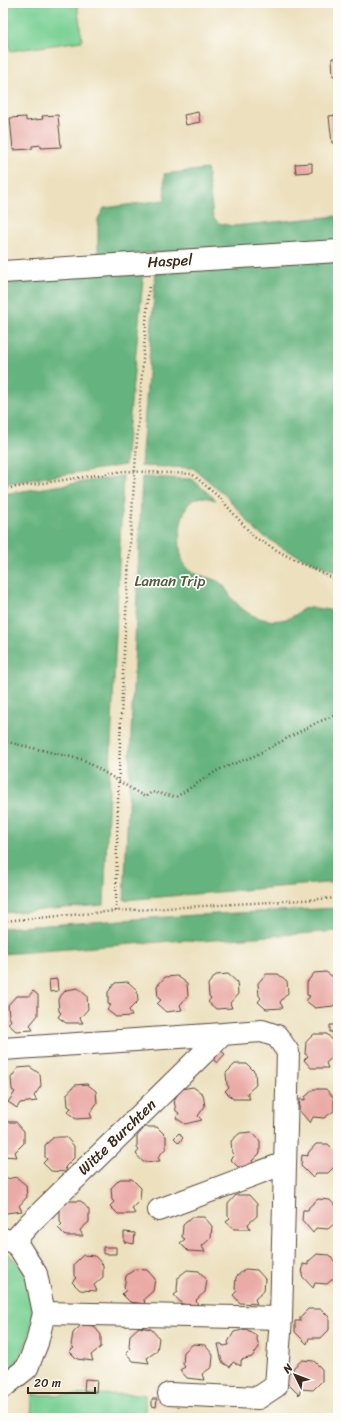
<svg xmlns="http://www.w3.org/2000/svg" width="341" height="1421" viewBox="0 0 341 1421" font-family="Sriracha,sans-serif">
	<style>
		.green { fill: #7cd195; stroke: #5c7e5a }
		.forest { fill: #65b37e; stroke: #506e4e }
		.building { fill: #eaaaa6 }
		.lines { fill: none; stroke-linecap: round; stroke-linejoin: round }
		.minor-casing { stroke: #564536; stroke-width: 24 }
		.path { stroke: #564536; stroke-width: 2.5; stroke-dasharray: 1 3; stroke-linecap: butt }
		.minor { stroke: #fff; stroke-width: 22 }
		.labels { text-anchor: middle; stroke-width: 3.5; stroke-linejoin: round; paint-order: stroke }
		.street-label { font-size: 15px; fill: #3b2a1e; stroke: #fdfcf7 }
		.park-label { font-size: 15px; fill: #4e5c42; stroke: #fdfcf7 }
	</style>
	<rect width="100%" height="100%" fill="#fdfcf7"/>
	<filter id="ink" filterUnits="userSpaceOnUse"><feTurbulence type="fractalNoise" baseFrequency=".025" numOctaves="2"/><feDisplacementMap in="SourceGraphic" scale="8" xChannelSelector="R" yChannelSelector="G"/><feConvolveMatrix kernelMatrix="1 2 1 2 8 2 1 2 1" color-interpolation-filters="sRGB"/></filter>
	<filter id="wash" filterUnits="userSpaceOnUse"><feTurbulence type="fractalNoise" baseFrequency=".012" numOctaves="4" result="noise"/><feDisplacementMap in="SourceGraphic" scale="16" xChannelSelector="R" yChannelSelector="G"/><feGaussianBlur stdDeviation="0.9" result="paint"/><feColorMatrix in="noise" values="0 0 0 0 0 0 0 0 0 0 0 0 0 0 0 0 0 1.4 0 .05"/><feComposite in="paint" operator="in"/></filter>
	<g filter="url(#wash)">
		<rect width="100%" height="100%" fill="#ece0be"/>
		<path class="green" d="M4,3H77L82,41L10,51Z
			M3,1251C12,1257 21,1265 26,1276C40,1307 32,1354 3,1374Z
			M145,1394V1418H31L32,1395Z"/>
		<path class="forest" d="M207,169L213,217L219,223L232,226L338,216V242L98,256V219L104,208L165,200L164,174Z
			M338,258V573L286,550L257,532L226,496L193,468L141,466L156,268Z
			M144,270L125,465L3,484V279Z
			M123,476L104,905L3,913V494Z
			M142,477L192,479L216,500C207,498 201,495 193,500C178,509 176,552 185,565C194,579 211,575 222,584C225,587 227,591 229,594C236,604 245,613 257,617C268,622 284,622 295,615C299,612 302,608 308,608C318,607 328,611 338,611V882L124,900Z
			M338,908V931L201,941L185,940L3,954V928L196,915Z"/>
		<g id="blocks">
			<path class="building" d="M332,58H338V75L333,76Z
				M198,112L200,122L186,125L184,115Z
				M58,115L61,147L41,148V145L32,146V149L13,150L10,118L26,117V121L43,119L42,116Z
				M338,115V142L332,143L329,116Z
				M312,163V172L296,173L295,164Z
				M326,972L336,979L338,1001L333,1006L315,1008L306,1001L310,996L307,995V982L314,973Z
				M228,974L237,982L238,994L230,1003L232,1008L216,1009L208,1002L211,998L209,996L208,984L216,975Z
				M266,974H278L287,981L288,993L280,1002L283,1008L266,1009L258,1002L261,998L259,996L258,983Z
				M177,976L187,983L188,996L180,1005L182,1010L166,1012L157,1004L161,1000L158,998L157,986L165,977Z
				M57,979L58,991L50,992L49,980Z
				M128,982L137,990L138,1001L129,1010L132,1016L116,1017L107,1010L111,1005L108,1004V992L115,983Z
				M78,988L87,996L88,1009L80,1018L83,1023H66L58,1017L61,1013L59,1011L58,999L66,990Z
				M33,991L38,995V1015L30,1025L33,1030L16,1031L8,1024L11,1020L9,1017L8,1005L16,996H29Z
				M330,1025H336V1032H330Z
				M314,1034H327L335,1043V1055L326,1063L328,1068H311L304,1060L308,1056L305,1054L306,1042Z
				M219,1049L225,1054L217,1063L211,1057Z
				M235,1064H247L255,1072L256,1085L247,1093L250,1099H233L225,1091L229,1087L227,1085L226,1073Z
				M30,1067L40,1074L41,1086L34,1096L37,1101L20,1103L17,1108L8,1102L15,1092L12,1090L11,1078L18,1068Z
				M87,1084L96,1091L97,1103L90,1113L92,1118L76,1119L67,1112L71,1108L68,1106L67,1094L75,1085Z
				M193,1087L203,1094L205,1106L198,1116L202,1120L185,1124L176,1118L179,1113L176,1111L174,1100L181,1089Z
				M314,1089H326L334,1098V1111L324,1118L313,1117L310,1123L299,1110L300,1099L305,1100V1097Z
				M3,1122H16L24,1131V1143L15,1152L17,1157L3,1156Z
				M145,1127H157L166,1136V1148L158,1157L160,1161L143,1162L136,1154L139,1150L137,1148V1136Z
				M252,1132L260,1141V1153L252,1161L255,1167H238L230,1159L234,1155L232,1153L231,1141L240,1133Z
				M179,1133L183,1138L179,1143L174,1138Z
				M54,1137H66L74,1146V1158L65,1167L67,1172L51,1171L43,1163L47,1159L45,1157V1145Z
				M316,1144H328L337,1153L336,1165L328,1173H316L313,1178L301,1166L302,1155L308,1156V1153Z
				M16,1177L26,1185L27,1197L19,1206L22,1211L6,1213L3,1211V1180Z
				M120,1179H132L141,1188L140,1200L132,1208L135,1214H118L110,1206L114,1202L112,1200L111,1188Z
				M236,1195H249L257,1204V1216L248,1224L250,1229H234L226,1222L230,1218L228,1216V1204Z
				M318,1199L330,1200L338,1209L337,1221L328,1229L316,1228L313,1233L302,1220L303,1210H308L309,1207Z
				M69,1201H81L89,1210V1222L80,1230L83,1236H66L58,1228L62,1224L60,1222V1210Z
				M192,1217H204L212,1226L211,1238L202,1246L205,1252L188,1251L180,1243L185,1239L182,1237L183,1225Z
				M124,1232L135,1233L134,1244L124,1242Z
				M103,1247H116V1254H103Z
				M317,1254L329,1255L337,1264L336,1276L327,1284L315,1283L313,1288L302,1276L303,1264L308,1265V1262Z
				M83,1255L95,1256L103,1265V1277L94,1285L97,1291L80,1290L72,1282L76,1278L74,1276V1264Z
				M135,1269L147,1270L155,1279L153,1291L144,1299L145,1304L130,1302L122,1294L126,1290L124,1288L126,1276Z
				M245,1269L257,1270L265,1279L264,1291L255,1299L257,1304L240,1303L233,1295L237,1291L235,1289L236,1277Z
				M187,1270L199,1271L207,1280L205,1292L196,1300L198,1306L182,1304L174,1295L178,1292L177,1290L178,1277Z
				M308,1309H321L329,1317V1330L321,1338H309L307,1344L295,1332V1321H300V1317Z
				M81,1325L94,1326L101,1335V1347L91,1355L93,1361L77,1359L69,1351L74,1348L71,1345L73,1333Z
				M139,1327L151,1329L159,1338L157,1351L147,1358L149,1363L133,1361L126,1353L130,1349L129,1347L130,1335Z
				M246,1329L256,1335L259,1347L252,1357L241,1360V1366L233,1362L230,1367L222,1362L218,1344H222L223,1346L229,1345L228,1342L234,1332Z
				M193,1344L205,1345L213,1355L212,1367L202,1374L204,1380L187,1378L180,1370L185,1367L183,1364L184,1352Z
				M302,1360L314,1361L322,1369V1381L313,1390L301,1389L299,1395L287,1383L288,1372H293V1368Z
				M85,1379L97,1380L96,1392L84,1391Z
				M152,1399H157L156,1407L152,1406Z
				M295,1413L307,1414L311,1418H290Z
				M243,1416L258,1417V1418H241Z"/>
		</g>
	</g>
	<g filter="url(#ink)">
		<use href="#blocks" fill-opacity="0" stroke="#564536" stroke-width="1"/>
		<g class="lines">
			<g class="minor-casing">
				<path id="minor" d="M3,272L338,251
					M3,1049L223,1034
					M159,1210L285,1163
					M3,1239L13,1242L19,1247L36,1274L44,1313L37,1343L27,1368L3,1387
					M13,1242L30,1223L223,1034L262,1031L277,1036L288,1052L281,1318L44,1313
					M169,1394L258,1398L276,1386L281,1318"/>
			</g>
			<path class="path" d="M3,489L124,471L192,474L220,498L254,537L287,556L338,581
				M3,741L84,760L145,797L152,792L176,797L218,770L254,756L316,723L338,714
				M116,911C118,702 132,493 149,285
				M3,921L116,911L338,898"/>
			<use href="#minor" class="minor"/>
		</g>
	</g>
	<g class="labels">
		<g class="street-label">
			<text transform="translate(170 261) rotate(-3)" y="5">Haspel</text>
			<text transform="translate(117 1137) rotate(-44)" y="5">Witte Burchten</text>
		</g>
		<g class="park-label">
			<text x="170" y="586">Laman Trip</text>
		</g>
	</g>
	<rect width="341" height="1421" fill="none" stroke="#fdfcf7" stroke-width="16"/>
	<g transform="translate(295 1375) rotate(312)" stroke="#fdfcf7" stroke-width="3" paint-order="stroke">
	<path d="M0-3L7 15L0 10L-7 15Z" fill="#3b2a1e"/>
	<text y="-6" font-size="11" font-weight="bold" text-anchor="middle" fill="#3b2a1e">N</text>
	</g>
	<path d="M28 1387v6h67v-6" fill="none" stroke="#3b2a1e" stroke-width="2"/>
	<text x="34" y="1387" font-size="12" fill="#3b2a1e" stroke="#fdfcf7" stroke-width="3" paint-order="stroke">20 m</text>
</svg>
